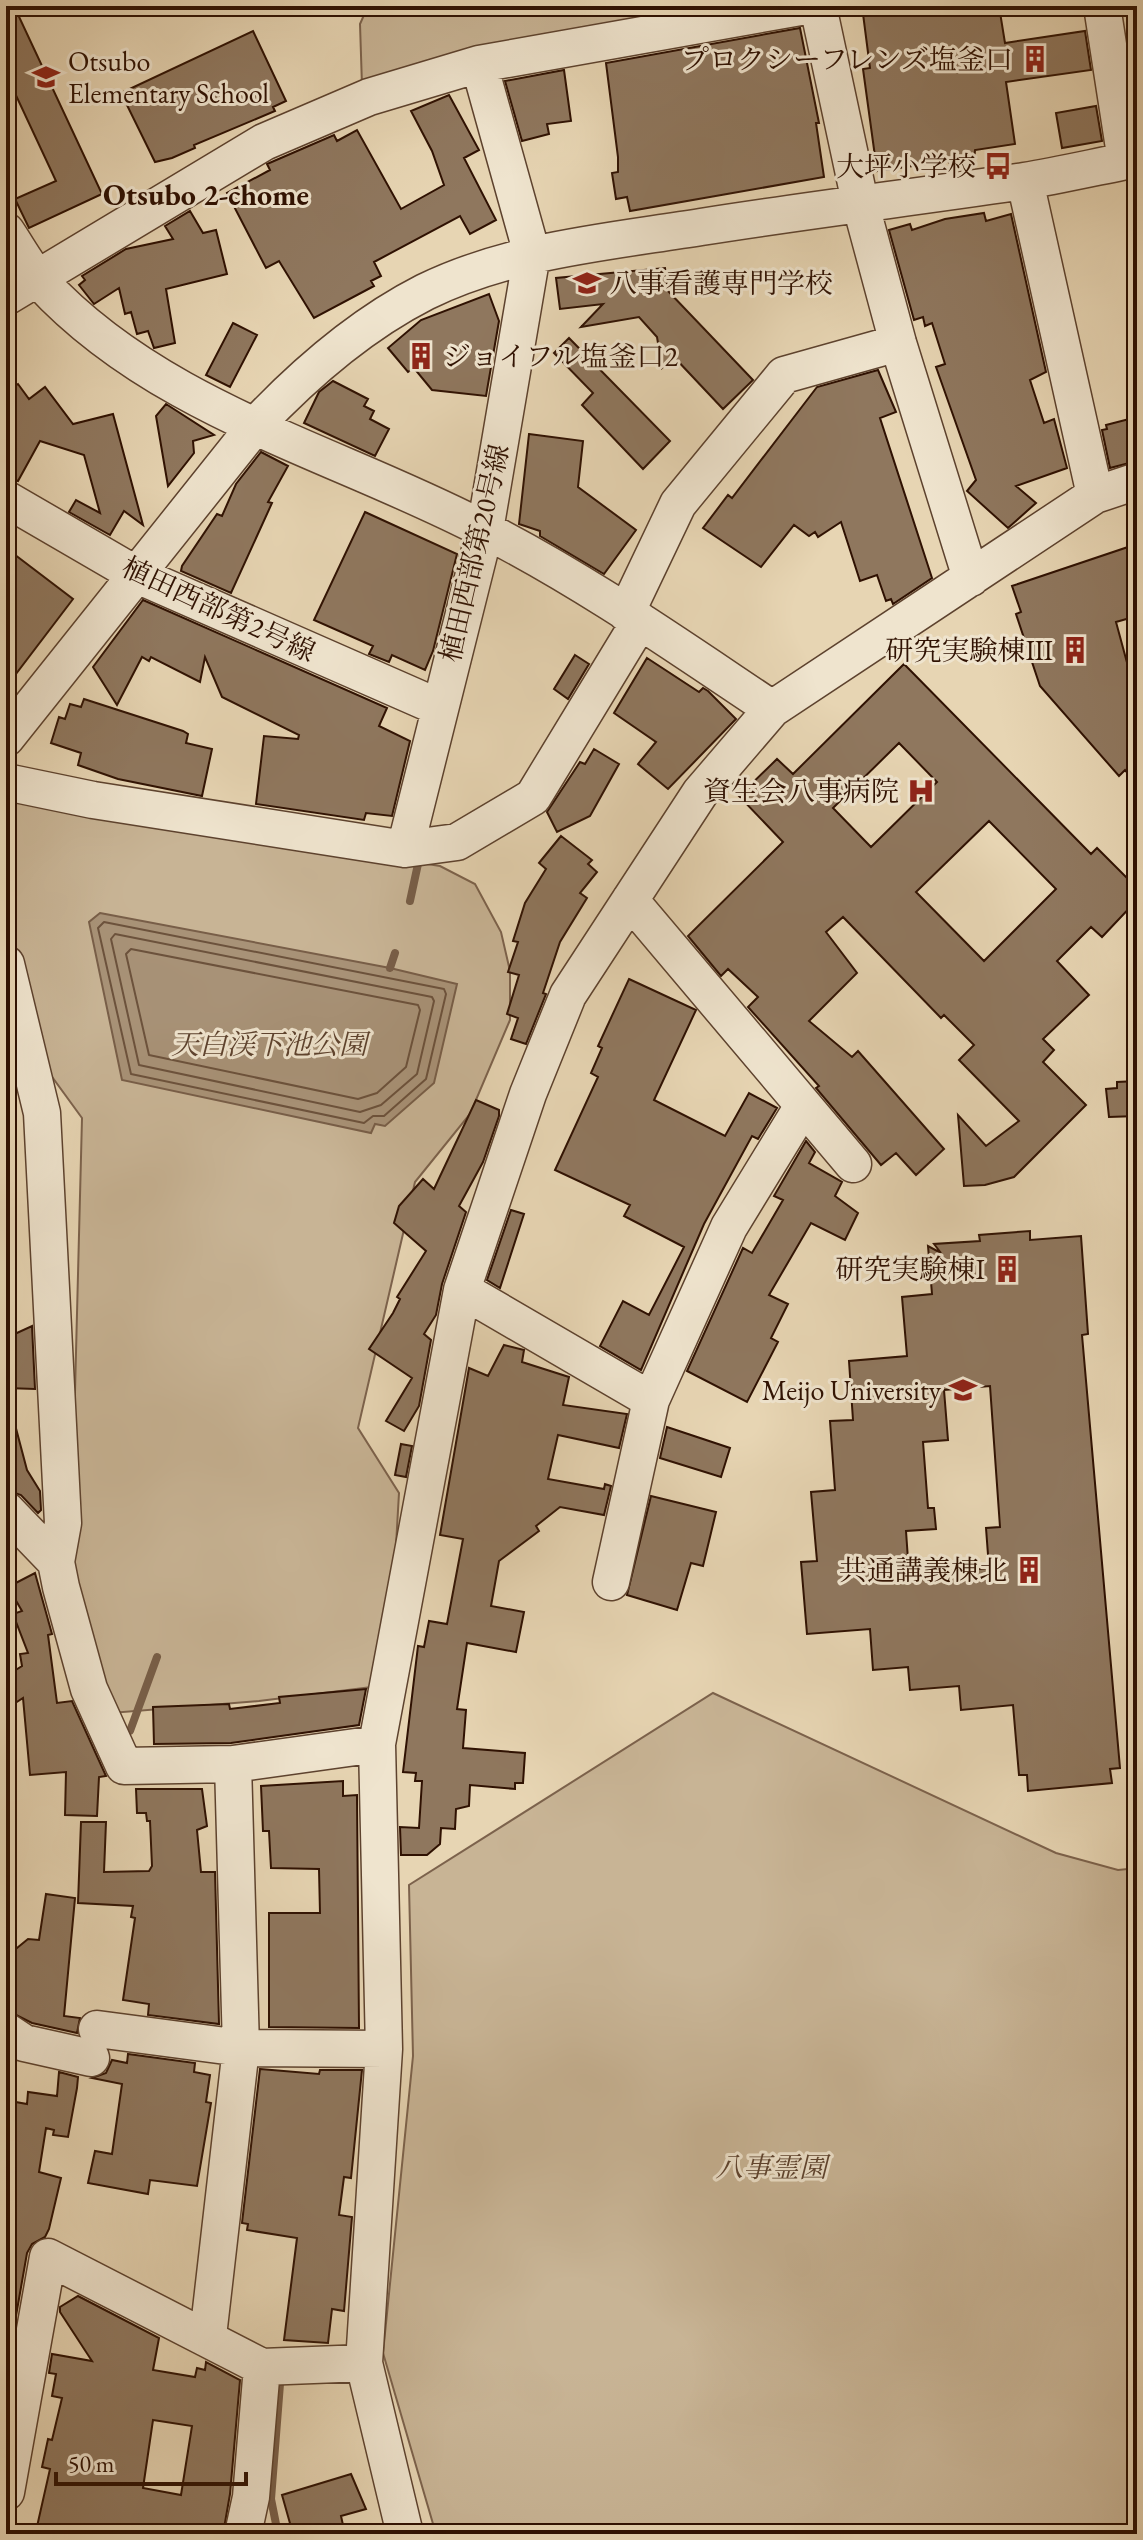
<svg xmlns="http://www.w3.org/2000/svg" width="1143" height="2540" viewBox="0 0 1143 2540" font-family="'EB Garamond','Noto Serif JP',serif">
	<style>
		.green { fill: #c8b495; stroke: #7c624c; stroke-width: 2 }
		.water { fill: #a89277; stroke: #785e48; stroke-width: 2 }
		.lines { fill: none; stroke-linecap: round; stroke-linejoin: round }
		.shore { stroke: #6c523c; stroke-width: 2 }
		.stream { stroke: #785e48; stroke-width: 8 }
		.building { fill: #8f775e; stroke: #2f1102; stroke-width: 2; fill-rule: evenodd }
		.minor-casing { stroke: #5d422e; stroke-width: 39 }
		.minor { stroke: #efe4ce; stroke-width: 36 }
		.labels { text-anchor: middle; stroke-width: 6; stroke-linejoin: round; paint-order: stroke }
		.poi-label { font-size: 28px; fill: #2f1102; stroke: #efe4ce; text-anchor: end }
		.street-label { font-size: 28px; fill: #2f1102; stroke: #efe4ce }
		.park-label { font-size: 28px; font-style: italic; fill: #5d422e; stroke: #efe4ce }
		.neighbourhood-label { font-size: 30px; font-weight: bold; fill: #2f1102; stroke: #efe4ce }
	</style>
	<rect width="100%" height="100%" fill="#e7d5b3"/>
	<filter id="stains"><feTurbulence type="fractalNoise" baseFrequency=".0025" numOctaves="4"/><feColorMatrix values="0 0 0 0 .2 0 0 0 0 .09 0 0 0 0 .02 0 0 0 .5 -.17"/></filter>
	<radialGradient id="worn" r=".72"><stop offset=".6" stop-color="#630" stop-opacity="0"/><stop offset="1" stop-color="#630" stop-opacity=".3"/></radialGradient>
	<path class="green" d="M368,6H713V11L467,49L362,86L360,24Z
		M6,798L440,866L475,884L501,932L510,971V1020L470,1114L415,1182L358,1428L399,1493L388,1685L259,1701L111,1713L70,1587L82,1118L42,1063L6,929Z
		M713,1693L1056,1853L1118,1870L1137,1868V2534H436L383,2353L413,2056L409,1885Z"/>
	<path class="water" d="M100,913L390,968L457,984L434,1083L385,1126L375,1124L371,1133L122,1080L89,922Z"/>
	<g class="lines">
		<path class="shore" d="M104,922L444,989L446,994L426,1079L384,1116H373L364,1123L131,1074L98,928Z
			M115,934L432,997L434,1001L417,1074L381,1105L360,1112L139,1065L111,939Z
			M131,949L418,1005L420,1010L406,1067L377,1093L358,1099L149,1055L126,954Z"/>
		<path class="stream" d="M410,901L418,864
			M390,968L395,953
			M130,1731L157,1657
			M278,2534L271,2499L280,2384"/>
	</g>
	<path class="building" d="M6,6H14L102,194L29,228L15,199L56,181L6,74Z
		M862,6H999L1005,43L1085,31L1091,70L1006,82L1015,144L975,150L974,162L951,165L948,161L877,171L863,69L870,68Z
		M800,28L819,123H816L824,177L630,211L627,197L616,199L612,173L618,172V157L606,63Z
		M253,31L286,101L273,107L275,111L194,145L195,148L172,158L155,162L121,93Z
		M564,70L571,121L547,124L549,134L522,141L505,81Z
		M449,95L479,150L464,158L496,220L470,234L460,216L374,262L381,276L371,281L374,286L314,318L279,261L266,268L227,193L270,170L267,164L274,161L334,135L337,141L357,130L401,209L444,185L432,151L411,111Z
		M1096,106L1102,141L1062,148L1056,113Z
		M190,211L203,233L216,230L227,274L166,289L175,343L154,348L148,331L137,334L131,312L125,314L119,288L94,304L79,285L85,280L82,276L126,249L173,239L165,226Z
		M984,213L986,221L1011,214L1046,372L1030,380L1044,423L1054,419L1067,468L1016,486L1036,503L1008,528L967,491L976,480L936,367L945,364L932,323L925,326L923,317L914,320L889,230L910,224L912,230L945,219Z
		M665,268L668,291L753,380L723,409L674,357L662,368L657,337L639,317L581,327L603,304L560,309L556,278Z
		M489,294L499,321L486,396L432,390L414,368L408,372L388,348L421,320Z
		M233,323L257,335L230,387L206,375Z
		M569,338L670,441L643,469L582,405L593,393L554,353Z
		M878,370L896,412L880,418L932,578L893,604L891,599L886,601L877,575L860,581L841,522L818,537L815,532L809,536L794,525L761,567L703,528L728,495L732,498L817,387Z
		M333,381L368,399L364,406L374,411L370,419L389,429L375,456L304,423L319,392Z
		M18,384L29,399L45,387L73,424L113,414L143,525L124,511L110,535L69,512L76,500L100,513L84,455L40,441L18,481L6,478V391Z
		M166,404L214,435L193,441L194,453L168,486L156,416Z
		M1133,418L1137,461L1110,468L1102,430L1107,429L1106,425Z
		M529,434L583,441L578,487L636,530L604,574L540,536V531L519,524Z
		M261,452L288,466L268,502L272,503L231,593L181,571L182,566L217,514L222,516L236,484Z
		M365,512L457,554L433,651L425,670L392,655L389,662L369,654L373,646L314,620Z
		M1137,544V616L1116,622L1132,681L1137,677V786L1125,770L1119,776L1040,686L1016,614L1021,612L1012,586Z
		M6,548L73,599L6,687Z
		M143,600L387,708L379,726L410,741L392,816L366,813L364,820L256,804L264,736L298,739L299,735L222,697L205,657L200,682L151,657L149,661L142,657L117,705L93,667Z
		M575,655L589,664L568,699L554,689Z
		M647,658L699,692L703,688L708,691L736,719L668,789L638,764L656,742L614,713Z
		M904,664L1091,854L1097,848L1134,885L1128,891L1137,900L1102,937L1091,927L1057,961L1089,995L1043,1039L1054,1050L1043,1062L1086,1105L1014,1177L985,1185L964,1186L958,1115L986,1146L1019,1121L959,1060L974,1045L944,1015L941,1018L843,917L826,932L857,973L809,1021L852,1057L858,1051L944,1149L916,1175L896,1153L881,1165L816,1088L819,1086L748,1007L758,997L728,969L721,976L688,936L783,842L739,796L777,759L793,774ZM899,743L937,782L871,847L833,808ZM989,821L1056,889L984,961L916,892Z
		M84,699L183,731L188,734L186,743L212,749L202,796L118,779L78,765L81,753L51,743L59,717L65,719L70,704L81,707Z
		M594,749L619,764L590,816L557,832L547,812L580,762L585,764Z
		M561,836L592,860L588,864L597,872L580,893L587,898L560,942L543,993L546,994L526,1044L511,1039L518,1018L507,1014L519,975L508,972L518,942L513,941L525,903L546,869L539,863Z
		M629,979L696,1010L654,1100L725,1136L749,1093L777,1108L758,1139L752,1136L704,1224L641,1370L600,1346L623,1301L649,1315L684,1247L624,1216L630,1205L555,1170L598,1077L591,1073L602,1048L598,1046Z
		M1137,1081V1116L1109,1117L1106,1089L1117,1088V1082Z
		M476,1100L499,1110V1116L483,1162L459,1206L466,1212L442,1284L436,1315L424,1334L431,1340L419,1406L404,1431L386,1421L412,1378L369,1349L393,1313L400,1299L397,1297L426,1251L394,1223L399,1206L423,1179L434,1189Z
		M806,1141L815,1152L809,1163L842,1182L835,1196L858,1213L845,1240L811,1223L769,1295L788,1304L771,1338L778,1342L747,1402L687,1371L743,1248L752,1253L783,1200L774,1196Z
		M511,1210L524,1214L500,1288L487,1280Z
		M1030,1231V1240L1081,1236L1088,1334L1082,1335L1120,1768L1110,1769L1112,1783L1028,1791L1027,1775H1019L1013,1705L961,1710L959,1686L910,1690L908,1667L873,1670L870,1629L807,1634L801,1562L817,1561L811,1492L835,1490L830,1421L853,1420L849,1361L907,1356L902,1297L932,1294L928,1246L941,1253L934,1244L980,1241L979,1235ZM990,1386L1000,1527L986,1528L989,1568L909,1574L906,1531L936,1529L934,1508H928L923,1442L948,1440L944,1390Z
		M32,1326L35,1389L6,1388V1338Z
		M504,1345L524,1350L522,1362L569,1377L563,1405L627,1414L619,1448L558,1435L548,1479L604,1489L605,1484L611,1486L604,1515L560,1507L536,1526L539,1531L499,1561L491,1606L524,1612L516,1652L467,1643L457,1709L466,1710L463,1748L525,1753L523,1783H515V1789L470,1785L469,1806L456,1809L455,1829L441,1828L440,1844L427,1855H401L400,1827L419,1828L422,1781H415L416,1773L403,1772L418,1646L424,1647L429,1621L447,1624L463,1539L440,1535L469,1368L488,1376Z
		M13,1417L27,1470L40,1491L41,1510L38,1513L21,1495L6,1490V1418Z
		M667,1427L730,1448L721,1477L660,1458Z
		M401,1444L412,1446L406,1477L395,1475Z
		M651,1496L716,1512L703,1566L691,1563L677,1610L627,1595Z
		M35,1573L52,1634L48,1635L57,1703L72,1701L106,1776L99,1777L97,1816L65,1815L66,1772L30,1775L23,1698L6,1709V1676L22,1666L20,1654L28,1653L13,1614L22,1611L8,1587Z
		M366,1689L359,1725L231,1743L154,1744L153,1707L229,1704L230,1709L280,1703L279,1697Z
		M343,1781V1796L357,1795L359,2028L269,2027V1913H320L319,1869L271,1868L269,1831H263L261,1786Z
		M136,1789H202L207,1826L197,1830L201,1872H215L219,2024L148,2015L149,2004L123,2000L135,1918L131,1917L133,1906L78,1903L81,1822H106L104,1872L149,1871L152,1866L150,1821H147L146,1813H137Z
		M46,1894L75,1898L64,2016L80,2018L77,2033L32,2023L6,2010V1957L28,1939L39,1940Z
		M128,2054L195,2063L194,2072L210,2075L206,2102L211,2103L197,2186L150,2180L148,2194L88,2183L95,2151L112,2154L122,2084L92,2078L106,2073L112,2060L127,2063Z
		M260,2069L319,2074L320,2070H362L351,2178L344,2177L339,2215L352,2217L344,2311L332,2309L328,2343L284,2340L297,2238L247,2230L248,2224L242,2223Z
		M59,2072L78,2077L77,2088L68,2137L53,2135L54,2130L46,2128L39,2172L61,2178L49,2229L45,2237L32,2244L27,2253L6,2373V2126L10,2101L27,2104L28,2092L57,2096Z
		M78,2296L159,2338L153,2370L195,2377L197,2368L205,2370L206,2362L240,2380L230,2494L223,2534L36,2531L50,2469L42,2467L48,2439L52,2440L62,2398L52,2396L56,2374L49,2373L52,2354L92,2361L60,2312V2307ZM153,2420L192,2426L181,2495L143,2488Z
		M351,2474L366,2509L341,2516L345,2534H293L282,2495Z"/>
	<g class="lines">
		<g class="minor-casing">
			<path id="minor" d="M818,6L860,202L898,343L971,578
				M1102,6L1126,161
				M1025,181L1095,495
				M6,231C17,247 27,266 40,281C157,409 336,452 485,530C585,581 679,647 772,709
				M6,297L264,142L369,97L479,64L806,6
				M6,499L135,574L438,707
				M626,613L678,504L784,375L898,343
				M6,738L255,426C304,374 360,325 425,292C511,250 607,242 701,227C808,210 916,197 1024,181C1062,175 1099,166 1137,159
				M6,782L93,800L405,849L457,842L533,797L640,621
				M405,849L485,530L532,254L479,64
				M630,900L853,1164
				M6,964L42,1113L63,1523L56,1562L61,1587L89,1689L124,1766L233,1764L377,1744
				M462,1290L651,1400
				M6,1510L56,1562
				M611,1582L651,1400L729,1227L803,1106
				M97,2029L241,2048L384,2049
				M6,2031L24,2043L91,2058
				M208,2336L241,2048L233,1764
				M6,2492L48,2257L262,2367L364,2363
				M243,2534L251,2497L262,2367
				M405,2534L364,2363L384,2049L377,1744L462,1290L528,1094L568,995L700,793L772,709L1095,495L1137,481"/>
		</g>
		<use href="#minor" class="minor"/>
	</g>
	<defs>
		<g id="building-bare" transform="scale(2.16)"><path d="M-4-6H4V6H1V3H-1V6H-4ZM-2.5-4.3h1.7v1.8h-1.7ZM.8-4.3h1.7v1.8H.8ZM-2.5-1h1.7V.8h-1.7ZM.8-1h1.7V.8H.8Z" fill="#8f2418" stroke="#efe4ce" stroke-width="2.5" paint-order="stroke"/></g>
		<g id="school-bare" transform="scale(2.16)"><path d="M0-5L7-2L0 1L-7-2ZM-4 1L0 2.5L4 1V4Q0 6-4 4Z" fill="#8f2418" stroke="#efe4ce" stroke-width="2.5" paint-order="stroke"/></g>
		<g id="bus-bare" transform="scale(2.16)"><path d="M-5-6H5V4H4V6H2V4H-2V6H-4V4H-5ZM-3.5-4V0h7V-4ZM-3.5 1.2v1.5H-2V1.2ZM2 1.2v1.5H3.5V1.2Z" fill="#8f2418" stroke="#efe4ce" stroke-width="2.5" paint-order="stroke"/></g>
		<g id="hospital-bare" transform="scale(2.16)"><path d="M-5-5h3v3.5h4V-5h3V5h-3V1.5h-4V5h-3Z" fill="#8f2418" stroke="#efe4ce" stroke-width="2.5" paint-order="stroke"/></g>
		<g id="university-bare" transform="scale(2.16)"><path d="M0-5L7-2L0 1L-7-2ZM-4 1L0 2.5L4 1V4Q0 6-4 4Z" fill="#8f2418" stroke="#efe4ce" stroke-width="2.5" paint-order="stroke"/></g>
	</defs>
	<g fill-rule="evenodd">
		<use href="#building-bare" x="1035" y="59"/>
		<use href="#school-bare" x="46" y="77"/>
		<use href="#bus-bare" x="998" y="166"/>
		<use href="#school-bare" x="587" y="283"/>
		<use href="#building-bare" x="421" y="356"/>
		<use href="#building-bare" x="1075" y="650"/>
		<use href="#hospital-bare" x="921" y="791"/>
		<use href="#building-bare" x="1007" y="1269"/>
		<use href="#university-bare" x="963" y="1390"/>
		<use href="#building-bare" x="1029" y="1570"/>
	</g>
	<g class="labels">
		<g class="poi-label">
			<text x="1013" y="69">プロクシーフレンズ塩釜口</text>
			<text x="68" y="71" text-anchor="start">Otsubo<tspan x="68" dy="32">Elementary School</tspan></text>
			<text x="976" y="176">大坪小学校</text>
			<text x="609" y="293" text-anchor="start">八事看護専門学校</text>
			<text x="443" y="366" text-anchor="start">ジョイフル塩釜口2</text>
			<text x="1053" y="660">研究実験棟Ⅲ</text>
			<text x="899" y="801">資生会八事病院</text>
			<text x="985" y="1279">研究実験棟Ⅰ</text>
			<text x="941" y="1400">Meijo University</text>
			<text x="1007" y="1580">共通講義棟北</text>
		</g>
		<g class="street-label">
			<text transform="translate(474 553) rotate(-77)" y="10">植田西部第20号線</text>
			<text transform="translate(219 609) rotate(25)" y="10">植田西部第2号線</text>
		</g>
		<g class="park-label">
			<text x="269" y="1054">天白渓下池公園</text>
			<text x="771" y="2177">八事霊園</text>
		</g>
		<g class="neighbourhood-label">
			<text x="206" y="205">Otsubo 2-chome</text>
		</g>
	</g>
	<rect width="1143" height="2540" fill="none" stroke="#e7d5b3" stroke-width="32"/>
	<rect x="8" y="8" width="1127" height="2524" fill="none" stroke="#2f1102" stroke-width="4"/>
	<rect x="16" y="16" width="1111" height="2508" fill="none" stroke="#2f1102" stroke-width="2"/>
	<path d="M56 2472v12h190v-12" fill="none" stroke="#2f1102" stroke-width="4"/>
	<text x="68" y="2472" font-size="24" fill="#2f1102" stroke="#efe4ce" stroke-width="6" paint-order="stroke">50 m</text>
	<rect width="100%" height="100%" filter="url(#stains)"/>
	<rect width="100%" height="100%" fill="url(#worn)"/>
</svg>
